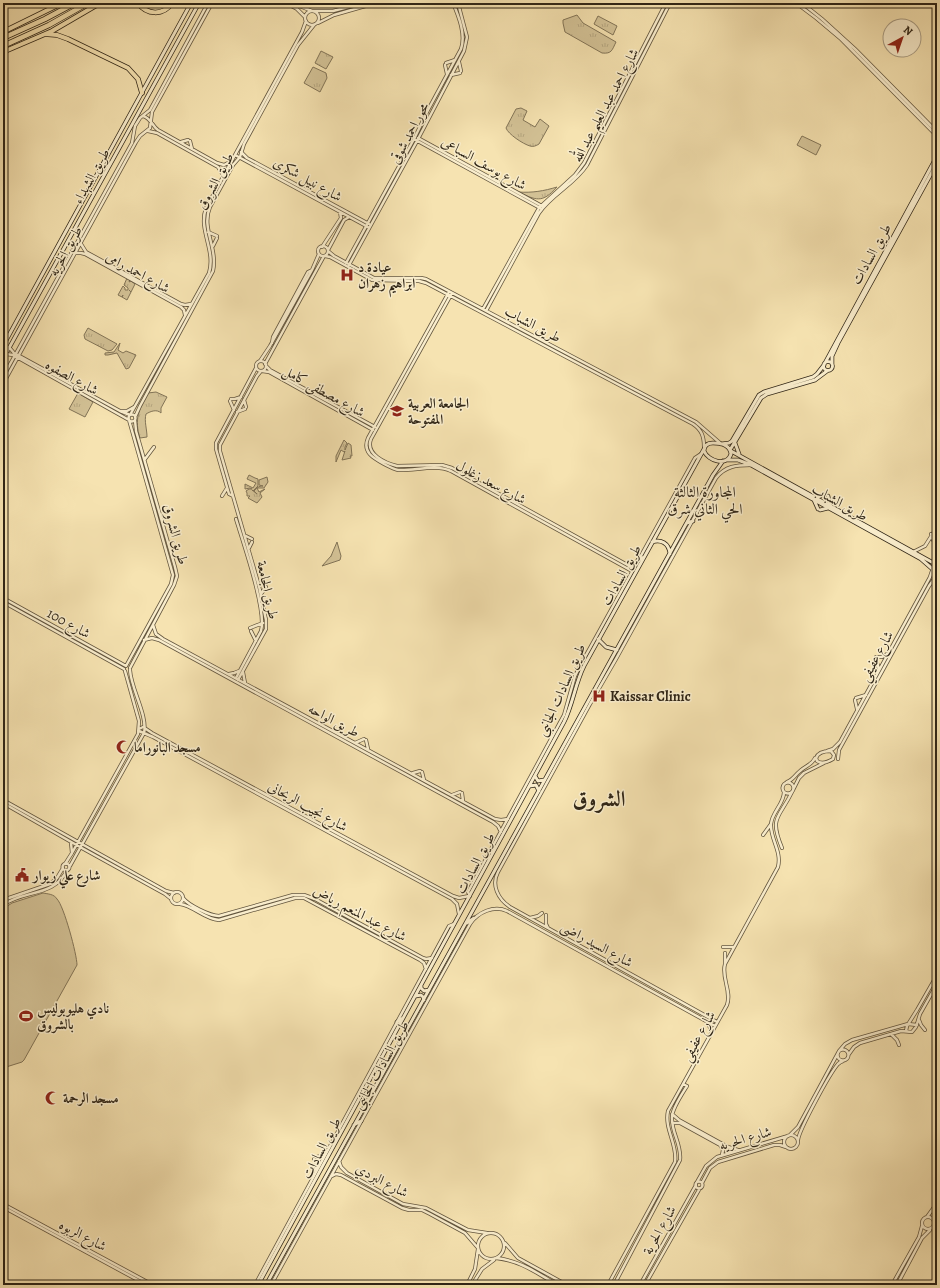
<svg xmlns="http://www.w3.org/2000/svg" width="940" height="1288" viewBox="0 0 940 1288" font-family="Alegreya,Amiri,serif">
	<style>
		.grass { fill: url(#grass-tufts); stroke: #827457 }
		.pitch { fill: #d4c397; stroke: #827457 }
		.lines { fill: none; stroke-linecap: round; stroke-linejoin: round }
		.tertiary-casing { stroke: #62553e; stroke-width: 4 }
		.secondary-casing { stroke: #302617; stroke-width: 4.5 }
		.trunk-casing { stroke: #302617; stroke-width: 5.5 }
		.motorway-casing { stroke: #302617; stroke-width: 6 }
		.tertiary { stroke: #f9edcc; stroke-width: 2.5 }
		.secondary { stroke: #f9edcc; stroke-width: 3 }
		.trunk { stroke: #f6e3b1; stroke-width: 4 }
		.motorway { stroke: #f6e3b1; stroke-width: 4.5 }
		.labels { text-anchor: middle; stroke-width: 3; stroke-linejoin: round; paint-order: stroke }
		.street-label { font-size: 14px; fill: #302617; stroke: #f9edcc }
		.poi-label { font-size: 14px; font-weight: bold; fill: #302617; stroke: #f9edcc; text-anchor: start }
		.neighbourhood-label { font-size: 15px; fill: #302617; stroke: #f9edcc }
		.town-label { font-size: 22px; font-weight: bold; fill: #302617; stroke: #f9edcc }
	</style>
	<defs>
		<pattern id="grass-tufts" width="24" height="20" patternUnits="userSpaceOnUse"><rect width="24" height="20" fill="#d4c397"/><path d="M3 7l-1-3M5 7V3M7 7l1-3M15 17l-1-3M17 17v-4M19 17l1-3" fill="none" stroke="#b6a781"/></pattern>
	</defs>
	<rect width="100%" height="100%" fill="#f6e3b1"/>
	<filter id="stains"><feTurbulence type="fractalNoise" baseFrequency=".005" numOctaves="4"/><feColorMatrix values="0 0 0 0 .2 0 0 0 0 .09 0 0 0 0 .02 0 0 0 .5 -.17"/></filter>
	<radialGradient id="worn" r=".72"><stop offset=".6" stop-color="#630" stop-opacity="0"/><stop offset="1" stop-color="#630" stop-opacity=".3"/></radialGradient>
	<path class="grass" d="M577,15L583,23L616,42C612,50 612,54 602,53L565,32L563,23V20Z
		M598,16L617,26L613,35L594,24Z
		M321,51L333,57L326,69L315,63Z
		M313,67L326,73L327,78L320,92L304,83Z
		M521,108L527,111L523,120L535,127L540,119L549,126L539,144C536,146 533,147 530,146C523,144 508,134 506,128L516,109Z
		M557,187C542,204 536,200 518,192C532,193 544,191 557,187Z
		M127,278L130,280L129,282L131,281L135,284L131,292L129,290L131,292L127,300L122,297L123,295L122,297L118,295L123,286L125,288V290H128V288L124,285Z
		M88,328L117,344L112,350L108,351L85,339L84,335Z
		M120,343L118,350L123,353L126,351L136,355L129,368L126,369L117,353L108,355H105V353L114,352Z
		M156,392L167,397L161,408V413C157,409 151,411 146,414C144,421 147,429 147,437L140,438C134,419 139,410 148,393Z
		M78,393L93,402L85,417L69,409Z
		M344,440L347,443L345,447V450L348,443L351,445L352,456H350L351,458L342,460L345,451L344,452L341,450L336,462V456Z
		M249,475L255,478L258,479V486L253,491L252,490L257,494L254,491C257,488 258,486 263,486L259,485V480L267,477L268,482L264,488H257L259,492L265,489L260,493L262,497L257,503L248,498L250,496H247V493L246,491L249,489H252L250,488L245,489V484L253,488L256,483L247,479Z
		M337,542L341,556L340,560L322,566L331,556Z"/>
	<path class="pitch" d="M802,136L821,145L816,155L797,145Z
		M43,893C48,894 54,894 57,899C64,906 77,955 77,965L24,1060L22,1062L3,1068V909L12,903Z"/>
	<g class="lines">
		<g class="tertiary-casing">
			<path id="tertiary" d="M286,3L297,9L305,17
				M292,3L312,11
				M796,3L816,18L841,39L937,136
				M802,3L822,19L855,49L937,132
				M305 18a7 7 0 1 1 14 0a7 7 0 1 1-14 0Z
				M315,11H333L363,3
				M318,23L334,15L376,3
				M459,62L461,71
				M446,63L455,60
				M445,65L447,74
				M451,75L460,73
				M143,116C151,118 152,126 158,130L217,163L224,165L230,162
				M148,131L157,133L218,167L223,175
				M418,138L542,206
				M414,139L540,208
				M190,141L192,149
				M181,142L188,140
				M241,152L247,158L369,224
				M235,155L368,227
				M208,232L217,236
				M81,244L86,252L181,304L185,305L191,304
				M213,246L217,238
				M318 251a5 5 0 1 1 10 0a5 5 0 1 1-10 0Z
				M322,247L341,218L340,212
				M328,250L344,220L349,217
				M328,251L334,256L374,278H421L426,279L696,422L720,443
				M75,253H81L85,254L181,307L184,310L185,315
				M325,256L330,257L372,280L419,281L426,283L693,424C702,430 704,437 704,447
				M346,263L414,139L428,110L461,49C466,35 459,17 453,3
				M349,265L417,141L464,51L467,37L458,3
				M449,292L368,438C362,452 373,458 384,464C388,466 393,469 398,470C415,471 435,464 451,471L632,571
				M452,293L371,439C365,454 385,463 397,466L442,465L452,468L633,568
				M483,309L539,208L575,175L584,163L666,3
				M486,311L539,213C552,194 575,184 587,165L670,3
				M272,343L273,337L308,272L312,270
				M9,347L14,353L120,411L130,415
				M6,354L13,355L129,420
				M260,361L270,346L312,270L319,254
				M256 366a5 5 0 1 1 10 0a5 5 0 1 1-10 0Z
				M265,364L324,256
				M266,366L270,370L375,427
				M262,371L269,372L373,430
				M3,377L132,143L135,126L140,118L150,110L208,3
				M3,384L136,142L140,136L150,128L152,112L212,3
				M231,399H235L241,397
				M244,400L246,407
				M230,401L234,410
				M122,411H127L134,407
				M237,412L245,409
				M128.5 418a3.5 3.5 0 1 1 7 0a3.5 3.5 0 1 1-7 0Z
				M130,415L209,273C216,250 198,230 206,208L302,32L306,21
				M135,417L140,406L213,271C218,248 201,228 210,207L233,165L240,157L244,144L298,45L314,25
				M145,459L154,447
				M222,496L227,488
				M233,496L229,494L216,449V443L256,368
				M931,534L933,540L937,542
				M246,536L252,539
				M249,548L252,542
				M913,552L925,546L937,527
				M261,594L266,587
				M3,598L126,666
				M3,602L124,669
				M153,625L156,634L163,639L495,819L501,820L508,819
				M250,628L263,623
				M251,631L256,641
				M144,640L152,638L159,640L493,822L498,826L501,832
				M876,657H882L887,654
				M876,660L879,669
				M126,666L171,584L173,575L129,420
				M130,668L174,585L177,576L175,567L136,431L135,420
				M243,672L245,683
				M229,674L234,673L239,671
				M236,678L261,631C267,611 243,542 236,519
				M238,680L266,629V620L259,586L220,451V445L257,376L261,371
				M856,698L866,695
				M855,700L857,709
				M139,729L143,727L152,733L453,896L459,898L469,896
				M139,731L153,737L452,899L457,904L459,914
				M366,740L368,749
				M355,743L364,739
				M827,751L833,749L840,742L930,577L933,568L936,565
				M831,751L834,755L833,759C828,762 822,765 817,761L816,758C818,752 825,751 831,751Z
				M838,759L839,750L929,586L937,575
				M422,772L424,780
				M413,773L420,771
				M787,782C793,780 795,775 800,771C805,766 812,765 815,758
				M782.5 788a5.5 5.5 0 1 1 11 0a5.5 5.5 0 1 1-11 0Z
				M793,790L799,778L804,773L824,763
				M462,793L463,801
				M452,795L460,792
				M3,800L166,891L174,893
				M3,803L80,847L165,894L170,898
				M763,835L771,824
				M71,843L72,853
				M782,848C769,816 779,819 792,792
				M62.5 867a3.5 3.5 0 1 1 7 0a3.5 3.5 0 1 1-7 0Z
				M65,864L72,853L138,734L139,721L125,671
				M70,866L144,733C148,716 131,689 130,670
				M171 898a6 6 0 1 1 12 0a6 6 0 1 1-12 0Z
				M470,896L468,892L564,715L575,676L580,666L695,458L701,454
				M183,898C188,905 210,916 219,916L293,895H304L315,899L423,958L426,959L432,958
				M3,900L50,884L57,878L63,868
				M180,904C194,906 204,919 219,920L295,898H304L420,960L424,963L426,969
				M3,905C23,890 55,897 67,870
				M546,915V924L548,928
				M530,918L538,916L542,913
				M723,947H734
				M725,953V964
				M919,1020L921,1025L925,1030
				M707,1022L712,1031
				M717,1022L510,907C498,899 491,885 498,872L590,704L616,659L716,478C725,466 737,465 751,465
				M906,1031L907,1026L917,1010L937,975
				M891,1034L897,1040L899,1045
				M837.5 1055a5.5 5.5 0 1 1 11 0a5.5 5.5 0 1 1-11 0Z
				M839,1051L845,1044L852,1040L908,1024L917,1025
				M849,1054L854,1047L860,1043L901,1031L912,1032L916,1027L920,1014L937,984
				M672,1114L679,1120L728,1147L738,1150
				M673,1123H680L720,1145L723,1150L722,1155
				M790,1135L798,1127L838,1053
				M784 1142a7 7 0 1 1 14 0a7 7 0 1 1-14 0Z
				M798,1140C799,1130 830,1073 838,1064C840,1062 840,1062 843,1061
				M317,1157L324,1155
				M314,1159L317,1163L316,1170
				M339,1161L341,1167L347,1173L403,1204L426,1208L468,1230L487,1233
				M332,1176L336,1174L341,1175L402,1208L409,1210H422L430,1214L465,1233L478,1248
				M695.5 1185a3.5 3.5 0 1 1 7 0a3.5 3.5 0 1 1-7 0Z
				M697,1182L706,1166L717,1157L788,1136
				M702,1183L710,1168L718,1162L774,1145H780L786,1147
				M3,1204L153,1285
				M3,1207L147,1285
				M922 1223a6 6 0 1 1 12 0a6 6 0 1 1-12 0Z
				M927,1217L937,1203
				M935,1220L937,1213
				M478 1246a13 13 0 1 1 26 0a13 13 0 1 1-26 0Z
				M505,1243L518,1258L567,1285
				M496,1258C522,1261 536,1273 558,1285
				M255,1285L449,926L454,924
				M271,1285L470,924C478,912 494,905 507,911L715,1026
				M467,1285L475,1269L478,1249
				M472,1285L482,1269L494,1260
				M608,1285L675,1162C678,1145 664,1129 668,1111L727,1005C732,991 721,978 725,964L778,867C782,851 770,839 771,824C772,812 784,804 784,792
				M614,1285L680,1160C682,1145 671,1132 672,1117C672,1109 682,1094 687,1086L683,1084
				M640,1285L696,1185
				M645,1285L700,1188
				M892,1285L919,1237L922,1226
				M897,1285L922,1238L930,1230"/>
		</g>
		<g class="secondary-casing">
			<path id="secondary" d="M3,346L191,3
				M3,359L199,3
				M823.5 366a4.5 4.5 0 1 1 9 0a4.5 4.5 0 1 1-9 0Z
				M825,363L937,156
				M832,364V356L838,343L937,163
				M713,443C721,443 730,445 731,454C727,467 708,461 704,451C704,445 708,443 713,443Z
				M735,443L739,454
				M721,444L729,443L732,441L759,395L764,392L813,377L817,374L824,365
				M730,450L761,398L767,394L815,380L827,371
				M731,451L937,565
				M728,460H738L751,465L921,559L937,573
				M828,496L830,506
				M816,498L825,494
				M814,500L818,509
				M820,510L828,508
				M687,523L693,521
				M652,542C661,539 669,543 670,554
				M638,560L644,557
				M598,639L606,647L617,650
				M535,776L538,781L544,780
				M530,786L536,785L539,791
				M467,923L474,918
				M421,985V988L424,991L429,990
				M416,996L421,995L423,997L424,1000
				M397,1022L403,1018
				M354,1125L361,1121
				M258,1285L564,722C573,704 575,684 584,666L704,449
				M266,1285L713,475L723,461"/>
		</g>
		<g class="trunk-casing">
			<path id="trunk" d="M138,3C147,15 163,16 172,3
				M3,32L62,3
				M45,34L57,35L68,39L128,68L138,79L142,93
				M3,52L52,31L100,3"/>
		</g>
		<g class="motorway-casing">
			<path id="motorway" d="M3,38L45,19L75,3
				M3,46L49,25L88,3"/>
		</g>
		<use href="#tertiary" class="tertiary"/>
		<use href="#secondary" class="secondary"/>
		<use href="#trunk" class="trunk"/>
		<use href="#motorway" class="motorway"/>
	</g>
	<defs>
		<g id="hospital-bare" transform="scale(1.08)"><path d="M-5-5h3v3.5h4V-5h3V5h-3V1.5h-4V5h-3Z" fill="#8f2418" stroke="#f9edcc" stroke-width="2.5" paint-order="stroke"/></g>
		<g id="university-bare" transform="scale(1.08)"><path d="M0-5L7-2L0 1L-7-2ZM-4 1L0 2.5L4 1V4Q0 6-4 4Z" fill="#8f2418" stroke="#f9edcc" stroke-width="2.5" paint-order="stroke"/></g>
		<g id="mosque-bare" transform="scale(1.08)"><path d="M3.5-4.9A6 6 0 1 0 3.5 4.9A5 5 0 1 1 3.5-4.9Z" fill="#8f2418" stroke="#f9edcc" stroke-width="2.5" paint-order="stroke"/></g>
		<g id="civic-bare" transform="scale(1.08)"><path d="M-.6-6.5H3V-4.5H.6V-3L4-1V1h2V6H-6V1h2V-1L-.6-3ZM-1.2 2.5V6h2.4V2.5Z" fill="#8f2418" stroke="#f9edcc" stroke-width="2.5" paint-order="stroke"/></g>
		<g id="stadium-bare" transform="scale(1.08)"><path d="M0-5a6.5 5 0 1 0 0 10a6.5 5 0 1 0 0-10ZM-3.5-1.8h7v3.6h-7Z" fill="#8f2418" stroke="#f9edcc" stroke-width="2.5" paint-order="stroke"/></g>
	</defs>
	<g fill-rule="evenodd">
		<use href="#hospital-bare" x="347" y="275"/>
		<use href="#university-bare" x="397" y="411"/>
		<use href="#hospital-bare" x="599" y="696"/>
		<use href="#mosque-bare" x="123" y="747"/>
		<use href="#civic-bare" x="22" y="875"/>
		<use href="#stadium-bare" x="26" y="1016"/>
		<use href="#mosque-bare" x="52" y="1098"/>
	</g>
	<g class="labels">
		<g class="street-label">
			<text transform="translate(605 105) rotate(-62)" y="5">شارع احمد عبد العليم عبد الله</text>
			<text transform="translate(409 133) rotate(-62)" y="5">محور احمد شوقى</text>
			<text transform="translate(484 163) rotate(29)" y="5">شارع يوسف السباعى</text>
			<text transform="translate(91 176) rotate(-61)" y="5">طريق الشهداء</text>
			<text transform="translate(308 179) rotate(29)" y="5">شارع نبيل شكرى</text>
			<text transform="translate(215 181) rotate(-62)" y="5">طريق الشروق</text>
			<text transform="translate(65 251) rotate(-61)" y="5">طريق الحريه</text>
			<text transform="translate(871 254) rotate(-61)" y="5">طريق السادات</text>
			<text transform="translate(138 272) rotate(29)" y="5">شارع احمد رامى</text>
			<text transform="translate(533 324) rotate(28)" y="5">طريق الشباب</text>
			<text transform="translate(72 377) rotate(29)" y="5">شارع الصفوه</text>
			<text transform="translate(324 391) rotate(29)" y="5">شارع مصطفى كامل</text>
			<text transform="translate(491 482) rotate(28)" y="5">شارع سعد زغلول</text>
			<text transform="translate(840 502) rotate(29)" y="5">طريق الشباب</text>
			<text transform="translate(176 534) rotate(75)" y="5">طريق الشروق</text>
			<text transform="translate(621 575) rotate(-61)" y="5">طريق السادات</text>
			<text transform="translate(268 590) rotate(78)" y="5">طريق الجامعة</text>
			<text transform="translate(69 623) rotate(29)" y="5">شارع 100</text>
			<text transform="translate(876 656) rotate(-61)" y="5">شارع عفيفي</text>
			<text transform="translate(561 690) rotate(-66)" y="5">طريق السادات الجانبى</text>
			<text transform="translate(334 720) rotate(28)" y="5">طريق الواحه</text>
			<text transform="translate(308 806) rotate(29)" y="5">شارع نجيب الريحانى</text>
			<text transform="translate(475 863) rotate(-62)" y="5">طريق السادات</text>
			<text transform="translate(360 913) rotate(28)" y="5">شارع عبد المنعم رياض</text>
			<text transform="translate(597 944) rotate(29)" y="5">شارع السيد راضى</text>
			<text transform="translate(698 1036) rotate(-61)" y="5">شارع عفيفي</text>
			<text transform="translate(381 1065) rotate(-61)" y="5">طريق السادات الجانبى</text>
			<text transform="translate(745 1138) rotate(-16)" y="5">شارع الحريه</text>
			<text transform="translate(321 1148) rotate(-62)" y="5">طريق السادات</text>
			<text transform="translate(382 1180) rotate(28)" y="5">شارع البردي</text>
			<text transform="translate(659 1230) rotate(-61)" y="5">شارع الحرية</text>
			<text transform="translate(83 1235) rotate(28)" y="5">شارع الربوه</text>
		</g>
		<g class="poi-label">
			<text x="358" y="272">عيادة د<tspan x="358" dy="16">ابراهيم زهران</tspan></text>
			<text x="408" y="408">الجامعة العربية<tspan x="408" dy="16">المفتوحة</tspan></text>
			<text x="610" y="701">Kaissar Clinic</text>
			<text x="134" y="752">مسجد البانوراما</text>
			<text x="33" y="880">شارع علي زيوار</text>
			<text x="37" y="1013">نادي هليوبوليس<tspan x="37" dy="16">بالشروق</tspan></text>
			<text x="63" y="1103">مسجد الرحمة</text>
		</g>
		<g class="neighbourhood-label">
			<text x="705" y="497">المجاورة الثالثة<tspan x="705" dy="17">الحي الثاني شرق</tspan></text>
		</g>
		<g class="town-label">
			<text x="599" y="806">الشروق</text>
		</g>
	</g>
	<rect width="940" height="1288" fill="none" stroke="#f6e3b1" stroke-width="16"/>
	<rect x="4" y="4" width="932" height="1280" fill="none" stroke="#302617" stroke-width="2"/>
	<rect x="8" y="8" width="924" height="1272" fill="none" stroke="#302617"/>
	<g transform="translate(902 38) rotate(40)"><circle r="19" fill="#f9edcc" stroke="#a99d84"/>
	<path d="M0-3L7 15L0 10L-7 15Z" fill="#8f2418"/>
	<text y="-6" font-size="11" font-weight="bold" text-anchor="middle" fill="#302617">N</text>
	</g>
	<rect width="100%" height="100%" filter="url(#stains)"/>
	<rect width="100%" height="100%" fill="url(#worn)"/>
</svg>
